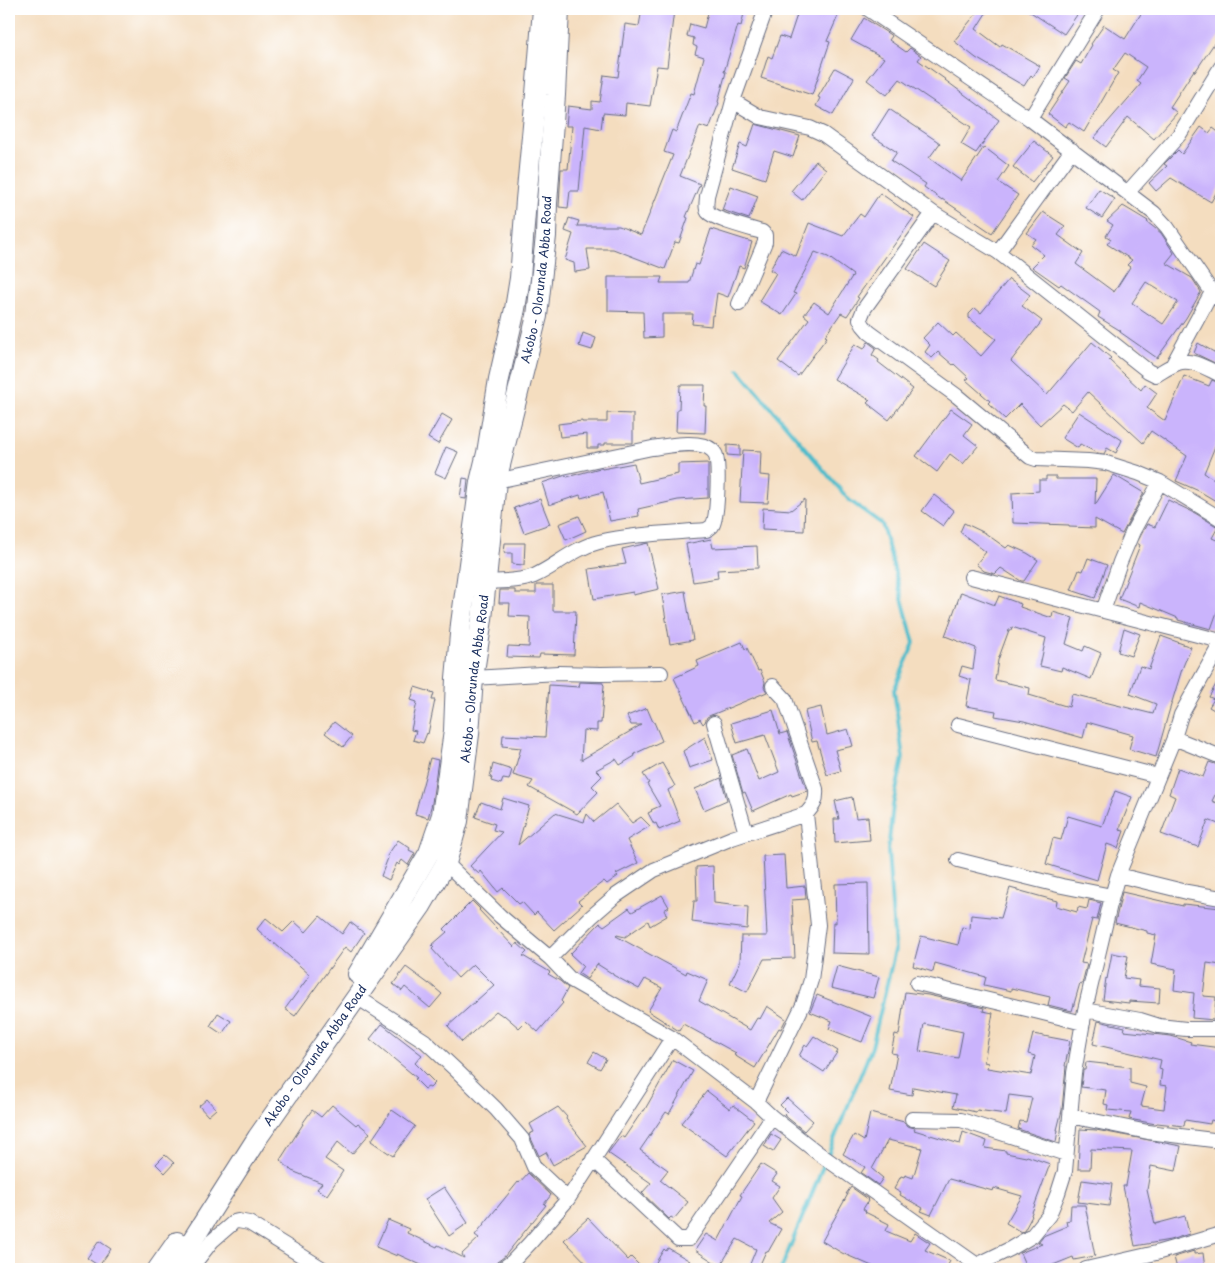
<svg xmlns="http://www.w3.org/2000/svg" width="1230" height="1278" viewBox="0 0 1230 1278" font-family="'Playpen Sans',sans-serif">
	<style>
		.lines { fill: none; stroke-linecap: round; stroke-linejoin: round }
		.stream { stroke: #4fbcca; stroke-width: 4 }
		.building { fill: #cab4fc; fill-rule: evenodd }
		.minor-casing { stroke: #676c80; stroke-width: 16 }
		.secondary-casing { stroke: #676c80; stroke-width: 22 }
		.minor { stroke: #fff; stroke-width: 14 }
		.secondary { stroke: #fff; stroke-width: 20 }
		.labels { text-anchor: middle; stroke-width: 4; stroke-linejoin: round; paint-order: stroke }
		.street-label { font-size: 12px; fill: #1b2f5e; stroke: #fff }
	</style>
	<rect width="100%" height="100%" fill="#fff"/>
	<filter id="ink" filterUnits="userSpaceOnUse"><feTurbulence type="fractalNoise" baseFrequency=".02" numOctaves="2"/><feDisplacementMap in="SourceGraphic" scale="10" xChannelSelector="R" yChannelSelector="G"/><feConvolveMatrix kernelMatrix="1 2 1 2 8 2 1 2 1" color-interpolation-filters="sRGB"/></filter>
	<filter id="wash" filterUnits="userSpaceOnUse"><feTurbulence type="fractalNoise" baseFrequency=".0096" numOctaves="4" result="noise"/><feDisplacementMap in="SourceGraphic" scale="20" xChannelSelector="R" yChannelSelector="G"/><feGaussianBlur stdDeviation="1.12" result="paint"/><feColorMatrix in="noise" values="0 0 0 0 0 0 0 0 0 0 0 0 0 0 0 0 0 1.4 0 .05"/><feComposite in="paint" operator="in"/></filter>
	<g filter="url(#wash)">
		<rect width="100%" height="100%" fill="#f4ddbf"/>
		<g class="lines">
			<path class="stream" d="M739,370L849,500L882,524L914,643L894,690L903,758L893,805L888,851L895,950L872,1047L781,1269"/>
		</g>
		<g id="blocks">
			<path class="building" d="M642,9L674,10L667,67L657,66L650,106L626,103L625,115L603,113L601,129L585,126L579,191H570L568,208L559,207L561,169H568L572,126H566L568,106L592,109V101L600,102L604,75L618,77L625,24L639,26Z
				M709,9H745L741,26L738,25L724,72H726L718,102L719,103L709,129L700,126L680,176L700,184L686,217L688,218L679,243L675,242L665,269L613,249H587L590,270L575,272L574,263L565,260L573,234L565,231L569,218L579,221L577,226H619L641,235L673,155L664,152L672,130L676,132L691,93L694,94L704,57L695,54L697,47L693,45L694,38L687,36L690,24L704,28Z
				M799,9H841L827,41L830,42L812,95L761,78L768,56L772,58L780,36L789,39Z
				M980,9L988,10L976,29L1000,47L1002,44L1040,66L1033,77L1031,75L1024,86L976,58L954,41Z
				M1026,9H1081L1064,34Z
				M1144,9H1221V33L1195,72L1194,70L1170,107L1177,113L1154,139L1128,117L1106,147L1094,138L1141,84L1137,81L1146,67L1125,53L1113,70L1118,73L1084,132L1069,122L1065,127L1048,114L1070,81L1065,78L1076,61L1081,64L1092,45L1091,44L1104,25L1125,39Z
				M864,18L892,36L889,40L906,52L910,48L921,56L918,60L946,80H945L999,120L976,153L961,144L971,127L900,79L887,95L867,80L884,58L851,40Z
				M835,68L854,78L833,115L816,106L820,98L818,97Z
				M889,109L940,143L929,158L961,181L984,147L1009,166L998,182L1018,195L992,233L942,199V200L924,187L926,184L891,161L897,152L872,136Z
				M755,124L800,136L793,157L774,151L765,179L732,168L740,144L747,147Z
				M1201,127L1209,133L1213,128L1221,134V184L1211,202L1171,178L1156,191L1149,183L1167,166L1164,164L1178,150L1182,154Z
				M1034,141L1053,156L1032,182L1013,167Z
				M816,161L826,169L802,200L791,191Z
				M731,186L758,196L749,219L722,210Z
				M1099,189L1115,199L1102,218L1086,208Z
				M880,193L914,217L857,297L859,298L847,316L841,313L825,336L827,337L798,376L778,361L809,319L804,315L814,302L829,313L853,275L828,257L815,252L793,293L796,294L782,315L759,301L776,273L770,270L781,249L796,256L809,223L843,236L860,214L864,217Z
				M1123,206L1148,221L1147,222L1161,233L1174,253L1166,263L1192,278L1201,292L1186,318L1157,358L1120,332L1121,331L1098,317L1100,312L1061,284L1059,286L1032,267L1044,255L1031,245L1036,239L1027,233L1043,212L1065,226L1058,235L1083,253L1076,264L1114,292L1130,267L1127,265L1132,260L1107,244L1111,239L1106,236L1113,225L1107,221ZM1146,282L1178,302L1163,324L1132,303Z
				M711,229L752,242L744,268L739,266L728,297L717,293L714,315H712L711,326L692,324L693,314H662V337L644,338L643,312L608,311V277H662L660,283H689L695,264L699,265Z
				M924,244L950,261L934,286L907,269Z
				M1009,279L1030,295L1022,306L1042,321L1011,361L1047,395L1092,342L1111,358L1109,360L1141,390L1145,384L1157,393L1147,408L1165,421L1184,376L1209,386L1212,380L1221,384V432L1204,473L1221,483V504L1199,491L1176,481L1187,456L1151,431L1143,443L1088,392L1072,411L1063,404L1040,425L1020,404L1005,419L988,403L990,401L966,380L969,378L954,364L953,365L938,352L932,358L925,352L930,345L923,338L938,322L953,336L956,333L981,356L996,339L969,318V314L975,308L981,313Z
				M583,333L596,338L592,350L579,346Z
				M868,342L876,348L872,355L879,360L878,362L913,389L889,420L867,403L870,400L834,379L855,344L864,349Z
				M1198,343L1221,356V366L1194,353Z
				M680,385H705L704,406H706L705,433L676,432L677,409H679Z
				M951,409L972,424L964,435L978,446L963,464L950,454L937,472L916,456Z
				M1079,412L1122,440L1116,453L1107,448L1104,454L1097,453L1080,444L1078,448L1062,438Z
				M607,413L633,414V443H605V445H598V448H587V434L560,437L558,424L582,421V422H607Z
				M442,414L452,420L438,444L428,438Z
				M727,445L740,446V456L727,455Z
				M446,447L458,452L446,478L435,473Z
				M743,450L761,451L760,475L770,476L768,503L740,502Z
				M634,463L639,483L678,474V464L708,463V498L678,500L638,509L639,516L610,521L603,492L581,498L580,495L549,505L542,483L566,475L567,477L600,468H602V469Z
				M1114,475L1144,493L1122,534L1095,519V528L1069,527V525L1013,523L1012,493L1039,491V480H1046V476H1056V479H1096L1095,505Z
				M463,478L468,479L466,499L460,498Z
				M934,495L954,511L943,526L922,511Z
				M540,499L550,524L524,533L514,508Z
				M805,499L804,531L762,529L763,508L791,510Z
				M1168,500L1195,513L1218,527L1212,538L1221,542V601L1211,629L1178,620V618L1140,602L1139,607L1119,599L1140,545L1137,543L1141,535L1147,524L1155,527Z
				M579,516L586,531L566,540L559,524Z
				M964,523L985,533L1006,548L1009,545L1027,553L1038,560L1024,581H1021L1001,568L995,574L984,571L976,564L986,552L960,532Z
				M711,539L713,548L757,546L758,568L717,570L718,578L693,582L686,544Z
				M505,543H525L524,565L512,564V553H504Z
				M648,543L659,589L633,595V592L594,599L589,569L626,564L622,549Z
				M1088,558L1107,565L1095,598L1071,590L1079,570L1083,571Z
				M536,585H553V611H576L574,655L540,654L539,658L507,657L508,646L529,647L530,617L509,616L510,603H499L500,590H515V593H536Z
				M685,591L693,640L670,644L662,595Z
				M961,592L995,605L999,596L1021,604L1020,607L1052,618L1053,612L1073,618L1066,644L1083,651L1085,646L1101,653L1091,679L1062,667L1061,671L1040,666L1046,638L1012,627L1011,630H1009L998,660L995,680L1030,688L1029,695L1069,707L1072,694L1153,714L1156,704L1130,694L1140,666L1149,669L1161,636L1191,647L1182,669L1168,715L1156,757L1129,749L1133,735L1087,722L1083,738L1024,721L995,716L996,711L966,706L971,680L959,676L962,666L973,669L976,648L945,636Z
				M1124,628L1140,634L1131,656L1118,652Z
				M742,642L745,649L747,648L758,671L760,670L765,682L764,687L767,692L714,714L711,715L707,717L705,722L703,724L700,719L695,722L674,678L699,666L697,661Z
				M1221,675V714L1209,707L1214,699L1209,697Z
				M580,682L603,683V684L604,685L601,723H597V731L583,730L581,760L641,725H631L627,716L647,708L653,722H654L662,741L634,754L635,756L620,765L616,759L596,770L602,776L592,786L598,792L577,814L529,787L533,781L513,775L521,748L502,746L503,735L545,737L549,685L579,687Z
				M415,687L434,693L432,700H435L428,734L427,733L423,743L413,740L416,731L411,730L417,702L411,700Z
				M821,707L827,735L848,729L853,746L835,750L841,771L827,775L817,741L812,742L805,711Z
				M773,710L780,734L787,732L807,791L792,796L791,794L753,811L745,792L743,793L732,755L747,749L759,781L779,772L765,735L737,743L731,723Z
				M334,722L352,736L343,747L325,733Z
				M705,737L713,760L689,768L683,751Z
				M430,758L438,760L432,803L428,818L415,814Z
				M1209,762L1221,766V783L1212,801L1221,805V825L1208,820L1198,847L1161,834L1175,797L1169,794L1178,768L1203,777Z
				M662,763L675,786L668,790L680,821L659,830L656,823L654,824L648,813L652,811L651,810L660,806L647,784L649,783L643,774Z
				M493,764L512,770L509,780L503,779L501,784L491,781L492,778L490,777Z
				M721,778L727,800L704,810L695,789Z
				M1115,791L1132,797L1119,830L1124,831L1118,848L1107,844L1097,880L1046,864L1053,838L1061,840L1068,816L1102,826Z
				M852,797L856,818L868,817L870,840L835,843L834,819H839L835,801Z
				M503,798L529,806L518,845L555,813L584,822L587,814L594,822L616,804L632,823L641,817L650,826L627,840L638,863L616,874L618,876L607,884L604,881L578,901L582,905L554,930L537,912L534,915L522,902L519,904L503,888L498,892L481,871L479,874L470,866L502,832L493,830L495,824L475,817L481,802L500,809Z
				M398,840L410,848L409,850L415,853L408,865L402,860L399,865L397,863L389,880L381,876L388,858L387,856Z
				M784,855L786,888L805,886L806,899L792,900L795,958L764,959L747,992L730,983L740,962L741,936H767L763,856Z
				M713,866L714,903L748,907L747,929L692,922L694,901H697L696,867Z
				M868,883L869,954L832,953L833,922L836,923L835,884Z
				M1010,888L1057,901L1056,906L1077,912L1078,907L1087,909L1089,900L1101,903L1097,920L1092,919L1081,963L1087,964L1082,984L1080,983L1072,1011L1048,1005L1050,997L1011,988V991L984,985L986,977L935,963L933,972L913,966L921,936L958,945L962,927L970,929L971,915L1001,918Z
				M1122,892L1183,906V904L1221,908V965L1207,963L1203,996L1216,997L1214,1020L1192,1018L1194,993L1174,990L1176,969L1151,964L1156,935L1147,933V931L1115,923Z
				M662,895L669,907L664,910L667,916L650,926L648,921L625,937L617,935L616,936L686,974L687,971L708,980L699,1001L750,1030L757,1018L760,1019L767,1006L786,1019L781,1029L779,1028L755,1068L734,1055L736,1053L683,1024L679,1031L648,1011L662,988L645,979L639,989L613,975V974L597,964L587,979L578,973L583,966L570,954L600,923L604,926L629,908L632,912Z
				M472,901L480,909L479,910L514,947L517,943L527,952L523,956L550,972L548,974L560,981L568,988L561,1001L563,1003L538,1032L526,1021L519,1028L504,1015L503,1016L496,1011L462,1042L448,1026L494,985L473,964L458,978L432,949L434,947L432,945L447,932L444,929Z
				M320,916L342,934L350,922L364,933L351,952L345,947L295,1016L285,1009L310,975L272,941L271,942L257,929L266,918L283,932L294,921L306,932Z
				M1112,953L1128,956L1124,978L1139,980L1138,986L1160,988L1159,1003L1129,1001V1003L1103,1000L1106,978L1107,979Z
				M837,966L879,977L873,998L831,988Z
				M406,967L429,984V983L442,994L430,1008L405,987L402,991L393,984Z
				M905,992L928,995L984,1008L983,1011L993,1013L984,1062L988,1063L987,1068L1031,1075L1035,1056L1028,1054L1033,1034L1070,1041L1065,1066H1066L1062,1110L1057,1130H1058L1056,1142L1018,1129L1020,1121L1026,1122L1032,1098L1009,1095L1006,1114L977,1110L976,1112L953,1107L956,1095L913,1087L912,1095L890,1091L897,1054L891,1053L895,1034L899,1035ZM924,1024L963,1032L958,1058L919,1051Z
				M817,995L872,1017L862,1042L829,1029L832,1021L810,1012Z
				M218,1013L231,1021L222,1034L210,1026Z
				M1098,1021L1125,1027L1124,1031L1171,1036L1191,1042L1190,1044L1221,1048V1123L1211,1120L1210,1124L1185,1120L1184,1126L1157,1123L1156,1124L1129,1119L1131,1112L1107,1110L1108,1105L1104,1104L1106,1090L1081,1087L1083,1070H1085L1086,1062L1130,1067V1083L1146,1087L1141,1106L1164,1109L1167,1086L1160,1085L1162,1070L1159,1069L1161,1060L1093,1044Z
				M382,1024L422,1055L415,1063L435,1083L430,1088L428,1087L425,1089L415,1079L417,1078L370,1039Z
				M814,1036L838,1051L824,1072L799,1056L805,1045L807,1046Z
				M594,1052L606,1059L600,1069L588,1062Z
				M673,1060L693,1071L669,1114L666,1112L640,1150L668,1170L660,1180L688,1202L674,1219L671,1217L669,1219L642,1193L651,1183L608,1153L621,1136L624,1138L643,1110L644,1111Z
				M707,1091L730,1109L733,1105L754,1121L727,1156L681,1123Z
				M787,1098L813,1121L804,1131L784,1115L787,1112L780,1105Z
				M207,1099L216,1109L208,1116L199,1106Z
				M332,1105L356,1125L358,1123L370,1133L352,1154L338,1142L325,1159L343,1171L327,1195L317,1189L322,1183L292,1171L280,1160L303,1124H302L312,1110L321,1117Z
				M558,1107L567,1117L566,1119L587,1146L553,1165L546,1152L539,1156L529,1134L534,1132L530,1124Z
				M392,1110L415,1126L393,1156L371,1141Z
				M870,1113L904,1122L907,1126L915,1128L914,1130L960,1144L963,1132L987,1141L985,1148L1006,1151V1153L1026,1157L1027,1156L1050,1164L1031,1215L1032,1216L1024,1231L1021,1232L1006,1223L1022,1196L994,1188L993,1191L949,1179L931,1215L921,1211L923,1208L900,1195L901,1193L894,1189L901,1176L904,1177L905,1175L913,1178L922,1148L888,1140L872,1169L883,1178L878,1185L861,1173L865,1167L843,1154L854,1135L864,1141Z
				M1080,1129L1096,1130L1181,1146L1176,1171L1151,1166L1147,1190L1155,1224L1185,1216L1189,1234L1170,1240L1135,1246L1123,1186H1126L1132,1151L1091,1149L1090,1169H1078Z
				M771,1134L781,1140L773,1152L764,1146Z
				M165,1155L174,1163L165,1173L156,1164Z
				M761,1164L777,1174L772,1181L780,1186L772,1198L782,1212L769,1223L781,1229L768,1252L766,1251L758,1269H748L756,1249L737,1239L720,1266L695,1250L706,1234L718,1241L742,1196L740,1195Z
				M528,1173L551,1195L544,1204L546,1205L504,1257L497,1262L491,1269H430L397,1254V1256L376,1247L388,1220L409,1229L407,1233L437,1247L438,1245L464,1258L462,1254L479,1238L475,1235L518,1182L519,1183Z
				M1082,1180L1112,1184L1109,1206L1078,1202Z
				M444,1187L468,1223L449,1236L425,1199Z
				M851,1187L868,1199L867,1200L868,1201L863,1209L866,1211L865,1212L889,1224L886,1231L910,1241L915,1233L930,1243L925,1250L950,1261L946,1269H879L842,1253L822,1241L848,1194H846Z
				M1071,1205H1085L1095,1256L1074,1260L1073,1257L1043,1269H1027L1020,1253L1042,1244L1038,1242L1043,1236L1067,1226L1066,1221L1070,1220Z
				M588,1218L628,1260L631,1257L643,1269H592L564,1240Z
				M99,1241L111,1249L99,1266L87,1258Z
				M668,1248L690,1261L684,1269H652L664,1249L666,1251Z
				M1194,1251V1254L1203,1253L1205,1269H1177L1174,1257Z"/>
		</g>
	</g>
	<g filter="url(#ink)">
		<use href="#blocks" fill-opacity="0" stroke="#676c80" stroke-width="1"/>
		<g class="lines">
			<g class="minor-casing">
				<path id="minor" d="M868,9L1030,119L1154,213L1167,227L1212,292L1221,301
					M733,101L760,117L810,128L823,134L933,213L998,252L1148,371L1156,375C1163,371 1170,366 1178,363C1192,358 1209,370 1221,375
					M1030,119L1098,9
					M1128,192L1179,135L1221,67
					M933,213L864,309L860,319L863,325L869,332L957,396L1030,457L1036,459L1088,461L1106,463L1138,473L1160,482L1221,519
					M998,252L1072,150
					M739,304L765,242V235L762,232C752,229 713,219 708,212C705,207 707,201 707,196L733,101L766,9
					M1172,366L1212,292
					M971,577L1221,641
					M485,582C501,581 519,582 534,576C556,566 574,548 599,542C632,534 671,533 706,530C708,529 710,528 712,526C718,518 719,467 716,456C716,454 714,452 712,450C700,439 667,446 652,448L496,481
					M1103,611L1120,562L1133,531L1160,482
					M473,678L558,673L601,674L661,673
					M714,723L746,833
					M958,725L1158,776
					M1174,738L1221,757
					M958,860L1062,886L1112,896
					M446,863L500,916L550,958L571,980L672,1038L756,1102L772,1117L818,1153L977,1265L980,1269
					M1118,875L1187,892L1221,898
					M550,958L591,917L614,897L654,870L732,838L806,814C814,805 817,801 816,789L785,699L773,686
					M917,983L1039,1012L1083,1023
					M357,997L425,1041L457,1071L496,1109L522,1139L534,1167L568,1199
					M1085,1010L1140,1020L1159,1026L1186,1029H1221
					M756,1102L803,1005L811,980L818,925L806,814
					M1070,1116L1148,1132L1221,1141
					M912,1119L961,1120L1066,1154
					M593,1159L673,1234L678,1239H689L772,1117
					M977,1265L1010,1249L1032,1236L1049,1215L1058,1193L1065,1171L1074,1073L1085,1010L1112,896L1118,875L1174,738L1181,715L1221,643
					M190,1269L212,1241L234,1222L238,1221L249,1223L323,1269
					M502,1269L512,1262L530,1243L568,1199L672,1038
					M1086,1269L1156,1253L1221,1234"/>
			</g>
			<g class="secondary-casing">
				<g id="secondary">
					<path d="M358,974L429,853L442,815L454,731L456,678L461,624L480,482L487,453L499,379L515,309L520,278L526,200L536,94L543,9"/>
					<path d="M158,1269L177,1242"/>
					<path id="s1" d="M174,1269L258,1137L421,906L446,863L458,821L469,734L473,678L482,619L496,481L537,316L546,236L547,203L555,95L559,9"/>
				</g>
			</g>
			<use href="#minor" class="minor"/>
			<use href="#secondary" class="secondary"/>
		</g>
	</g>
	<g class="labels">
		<g class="street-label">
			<text dy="4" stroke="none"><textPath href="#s1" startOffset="1081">Akobo - Olorunda Abba Road</textPath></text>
			<text dy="4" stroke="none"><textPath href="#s1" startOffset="676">Akobo - Olorunda Abba Road</textPath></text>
			<text dy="4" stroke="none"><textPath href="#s1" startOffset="256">Akobo - Olorunda Abba Road</textPath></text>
		</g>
	</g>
	<rect width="1230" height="1278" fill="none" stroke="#fff" stroke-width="30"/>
</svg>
